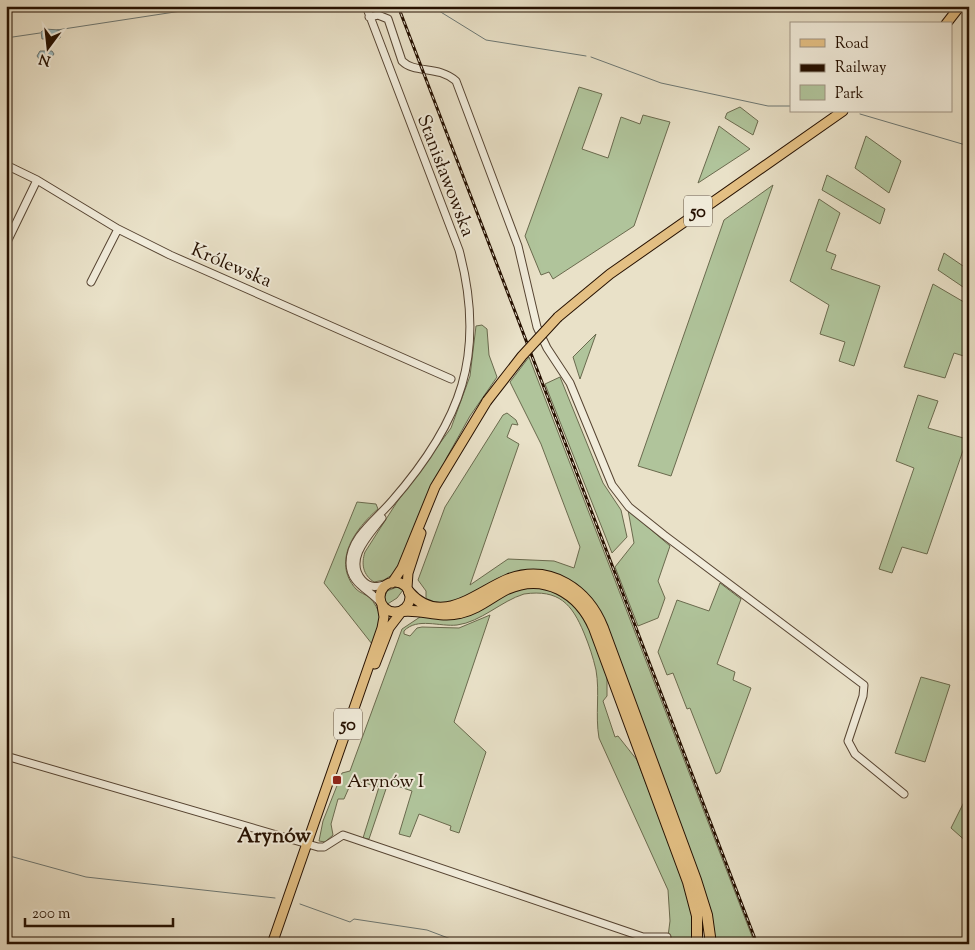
<svg xmlns="http://www.w3.org/2000/svg" width="975" height="950" viewBox="0 0 975 950" font-family="'Sorts Mill Goudy',serif">
	<style>
		.green { fill: #b0c49b; stroke: #6a6a4e }
		.water { fill: #9cbbc0; stroke: #6c7773 }
		.lines { fill: none; stroke-linecap: round; stroke-linejoin: round }
		.stream { stroke: #6c7773; stroke-width: 1 }
		.minor-casing { stroke: #564432; stroke-width: 9 }
		.major-casing { stroke: #251000; stroke-width: 11 }
		.highway-casing { stroke: #251000; stroke-width: 12 }
		.minor { stroke: #f1ecdb; stroke-width: 7 }
		.major { stroke: #e4c084; stroke-width: 9 }
		.highway { stroke: #e4c084; stroke-width: 10 }
		.rail-casing { stroke: #251000; stroke-width: 3 }
		.rail { stroke: #f1ecdb; stroke-width: 1; stroke-dasharray: 4; stroke-linecap: butt }
		.major-bridge-casing { stroke: #251000; stroke-width: 11; stroke-linecap: butt }
		.major-bridge { stroke: #e4c084; stroke-width: 9 }
		.poi-dot { fill: #8f2418; stroke: #f1ecdb; stroke-width: 2 }
		.labels { text-anchor: middle; stroke-width: 4; stroke-linejoin: round; paint-order: stroke }
		.shield { fill: #f1ecdb; stroke: #625242; stroke-width: 1 }
		.shield-label { font-size: 18px; font-weight: bold; fill: #251000 }
		.street-label { font-size: 19px; fill: #251000; stroke: #f1ecdb }
		.poi-label { font-size: 19px; fill: #251000; stroke: #f1ecdb; text-anchor: start }
		.quarter-label { font-size: 21px; font-weight: bold; fill: #251000; stroke: #f1ecdb }
	</style>
	<rect width="100%" height="100%" fill="#e9e1c8"/>
	<filter id="stains"><feTurbulence type="fractalNoise" baseFrequency=".004" numOctaves="4"/><feColorMatrix values="0 0 0 0 .2 0 0 0 0 .09 0 0 0 0 .02 0 0 0 .5 -.17"/></filter>
	<radialGradient id="worn" r=".72"><stop offset=".6" stop-color="#630" stop-opacity="0"/><stop offset="1" stop-color="#630" stop-opacity=".3"/></radialGradient>
	<path class="green" d="M579,87L602,94L582,149L608,158L621,117L640,124L643,115L670,122L634,226L553,279L549,272L541,275L525,236Z
		M740,107L758,121L753,135L725,118L727,113Z
		M719,126L750,149L698,183Z
		M866,136L901,161L889,193L855,168Z
		M827,175L885,209L880,224L822,190Z
		M773,185L671,476L638,466L724,220Z
		M819,199L840,213L826,251L836,255L831,269L880,286L854,366L839,361L845,342L820,334L829,305L790,281Z
		M944,253L969,270V291L938,270Z
		M933,284L969,305V351L967,357L954,353L945,378L904,367Z
		M482,325L487,329L489,355L497,377L470,416L447,457L395,573L384,580L374,582C363,575 361,564 365,552L397,502L451,428L470,376L476,326Z
		M596,334L580,379L573,357Z
		M529,357L755,944H714L671,797L600,614C590,597 580,587 563,577L451,603H434L426,600V591L418,580L445,507L503,415L507,413L516,420L518,425L512,424L507,437L519,444L470,585L508,559L554,561L574,568L580,547L541,444L510,382Z
		M560,377L603,483L621,510L627,537L612,553L545,384Z
		M918,395L938,401L928,428L967,439L927,554L902,547L892,573L879,569L914,468L896,461Z
		M357,502L376,504L378,509C356,528 331,561 356,589C360,593 365,594 369,597C375,602 378,611 381,617L372,644L324,583Z
		M628,510L670,546L658,581L665,598L658,618L638,626L615,567L634,543Z
		M720,583L741,599L717,664L735,672L733,680L751,688L720,772L716,774L690,708L687,709L673,673L667,675L658,652L677,600L709,611Z
		M397,587L403,590L397,598L386,605L384,598L387,591Z
		M521,587L551,588L584,612L607,676V696L603,701L615,737L618,736L637,760L686,887L692,909L693,944H667L670,921L668,890L599,738C595,715 600,693 596,670C593,657 589,645 584,633C572,604 559,589 524,594C501,601 481,622 457,625C440,627 417,617 404,631V634L410,636L417,628L422,627L459,628L490,615L454,722L486,752L459,833L450,830L451,826L419,814L410,837L399,834L412,791L388,783L369,839L363,838L379,787L361,782L351,783L344,799H338L331,824L333,835L325,842L319,841L323,821L342,773L350,771L402,629L423,615Z
		M921,677L950,685L925,762L895,753Z
		M969,792V844L951,828Z"/>
	<path class="water" d="M45,29L59,30L61,33L60,38L42,39L41,32Z
		M40,51H52L54,54L50,59L40,60L37,56Z"/>
	<g class="lines">
		<path class="stream" d="M431,6L486,40L586,56
			M57,30L214,6
			M6,38L40,33
			M591,57L661,83L768,106H791
			M860,114L969,146
			M6,855L86,877L275,898
			M300,904L350,922L354,919L427,930L464,944"/>
		<g class="minor-casing">
			<path id="minor" d="M366,6L459,250C487,354 461,422 392,501C377,519 350,537 350,563C350,584 369,589 381,603
				M369,17L378,15L388,19L402,61C415,74 438,65 456,81L518,246L537,327L547,348L570,383L612,485L629,507L664,535L864,685L863,696L848,741L855,754L904,794
				M6,165L37,180L118,229L170,255L451,379
				M6,244L37,180
				M91,282L118,229
				M382,518C370,534 344,559 362,580C370,589 378,587 387,584
				M6,756L318,847H324L343,835L643,937H667"/>
		</g>
		<g class="major-casing">
			<path id="major" d="M946,24L960,6
				M558,317L610,274L843,111
				M380 597a15 15 0 1 1 30 0a15 15 0 1 1-30 0Z
				M392,583L402,568L435,487L487,401
				M407,588L408,573L421,533
				M375,664L389,628L402,611
				M272,944L382,628L384,617L382,605"/>
		</g>
		<g class="highway-casing">
			<path id="highway" d="M409,592C441,629 478,591 509,579C551,564 588,590 603,628L696,880L707,915L711,944
				M403,611C422,609 440,618 460,613C478,609 491,597 507,589C544,572 579,593 594,628L688,882L697,916V944"/>
		</g>
		<use href="#minor" class="minor"/>
		<use href="#major" class="major"/>
		<use href="#highway" class="highway"/>
		<g class="rail-casing">
			<path id="rail" d="M398,6L757,944"/>
		</g>
		<use href="#rail" class="rail"/>
		<g class="major-bridge-casing">
			<path id="major-bridge" d="M487,401L522,356L558,317"/>
		</g>
		<use href="#major-bridge" class="major-bridge"/>
	</g>
	<rect class="poi-dot" x="332" y="775" width="10" height="10" rx="2.5"/>
	<g class="labels">
		<g class="shield">
			<rect x="684" y="195.5" width="28" height="31" rx="4"/>
			<rect x="334" y="708.5" width="28" height="31" rx="4"/>
		</g>
		<g class="shield-label">
			<text x="698" y="217">50</text>
			<text x="348" y="730">50</text>
		</g>
		<g class="street-label">
			<text transform="translate(447 175) rotate(69)" y="7">Stanisławowska</text>
			<text transform="translate(232 264) rotate(23)" y="7">Królewska</text>
		</g>
		<g class="poi-label">
			<text x="347" y="787">Arynów I</text>
		</g>
		<g class="quarter-label">
			<text x="274" y="842">Arynów</text>
		</g>
	</g>
	<rect width="975" height="950" fill="none" stroke="#e9e1c8" stroke-width="25"/>
	<rect x="8" y="8" width="960" height="935" fill="none" stroke="#251000" stroke-width="2.5"/>
	<rect x="12" y="12" width="950" height="925" fill="none" stroke="#251000"/>
	<rect x="790" y="22" width="162" height="90" fill="#f1ecdb" stroke="#9f9483"/>
	<rect x="800" y="39" width="25" height="8" fill="#e4c084" stroke="#9f9483"/>
	<text x="835" y="48" font-size="15" fill="#251000">Road</text>
	<rect x="800" y="64" width="25" height="8" fill="#251000" stroke="#9f9483"/>
	<text x="835" y="72" font-size="15" fill="#251000">Railway</text>
	<rect x="800" y="85" width="25" height="15" fill="#b0c49b" stroke="#9f9483"/>
	<text x="835" y="98" font-size="15" fill="#251000">Park</text>
	<g transform="translate(48 48) rotate(195)" stroke="#f1ecdb" stroke-width="4" paint-order="stroke">
	<path d="M0-4L9 19L0 12L-9 19Z" fill="#251000"/>
	<text y="-8" font-size="14" font-weight="bold" text-anchor="middle" fill="#251000">N</text>
	</g>
	<path d="M25 918v8h148v-8" fill="none" stroke="#251000" stroke-width="2.5"/>
	<text x="32" y="918" font-size="15" fill="#251000" stroke="#f1ecdb" stroke-width="4" paint-order="stroke">200 m</text>
	<rect width="100%" height="100%" filter="url(#stains)"/>
	<rect width="100%" height="100%" fill="url(#worn)"/>
</svg>
